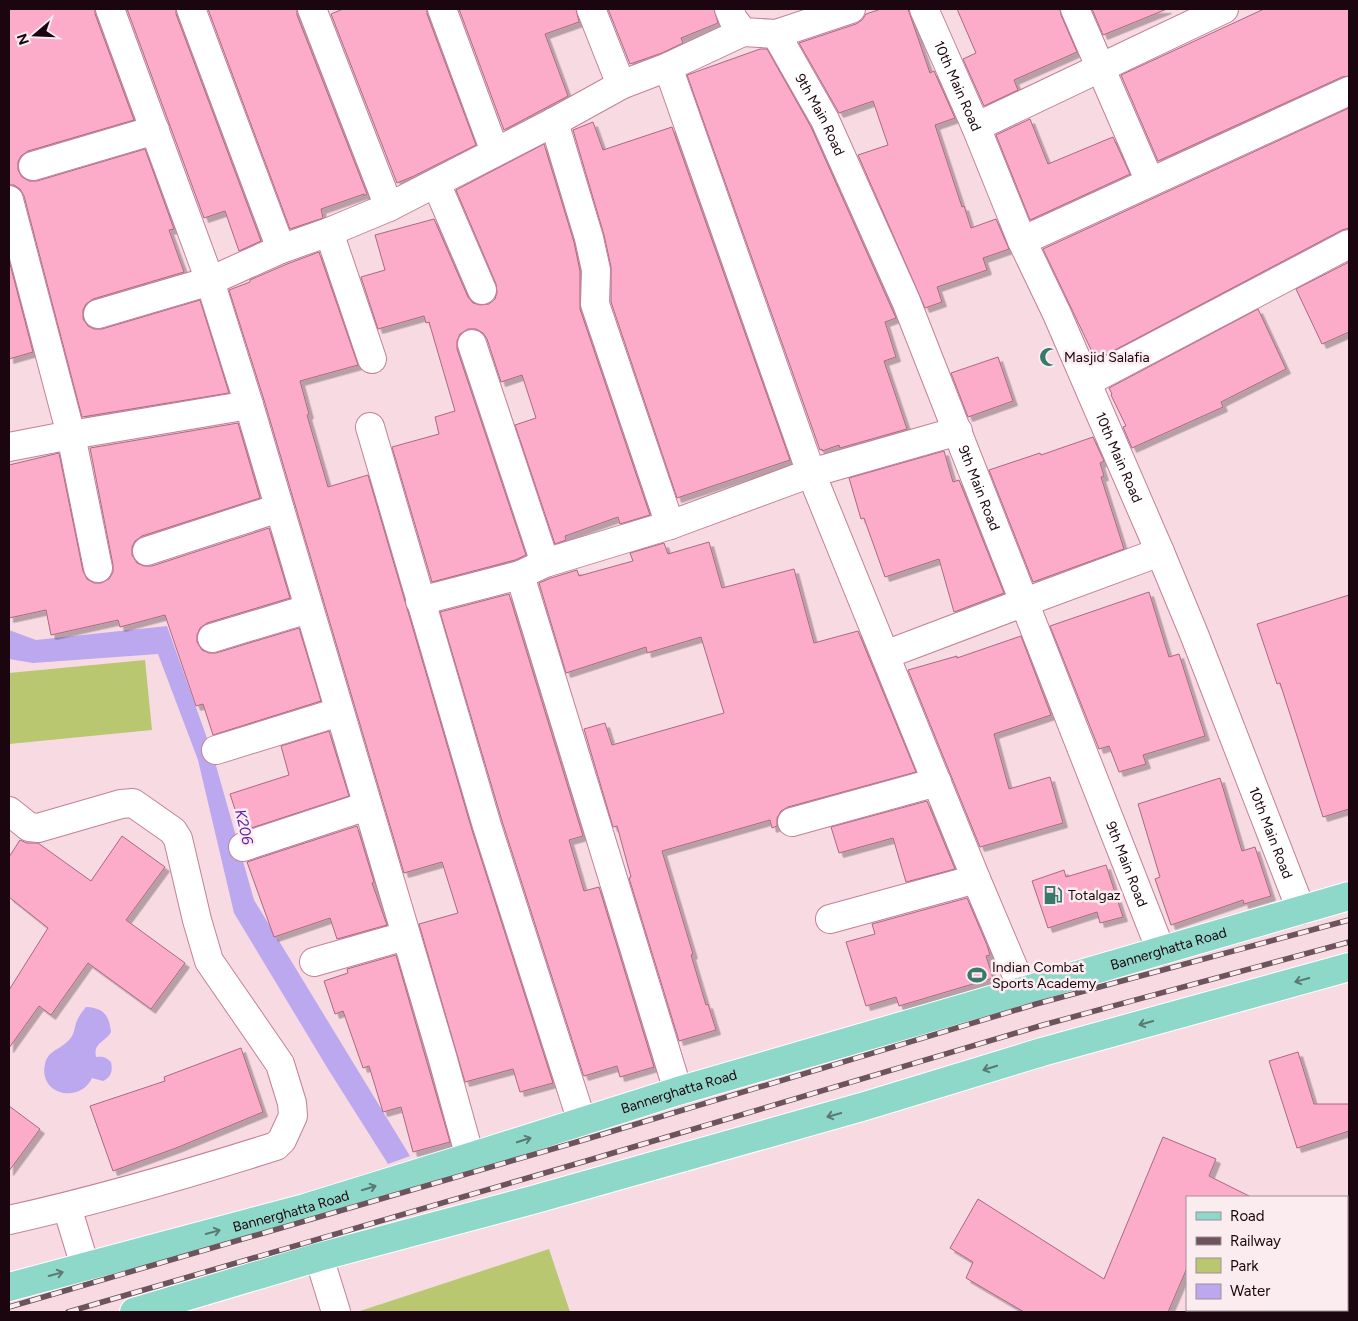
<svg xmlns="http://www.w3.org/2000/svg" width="1358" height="1321" viewBox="0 0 1358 1321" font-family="Figtree,sans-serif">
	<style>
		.green { fill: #b9c770 }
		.water { fill: #bca8ef }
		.building { fill: #fcabc8; stroke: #a96981; filter: url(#shadow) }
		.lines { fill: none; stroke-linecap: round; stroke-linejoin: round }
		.street-casing { stroke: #c38199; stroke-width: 30 }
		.secondary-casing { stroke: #c38199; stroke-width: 30 }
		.primary-casing { stroke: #fff; stroke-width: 30 }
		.street { stroke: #fff; stroke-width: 28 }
		.secondary { stroke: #fff; stroke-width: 28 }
		.primary { stroke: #8ed8c9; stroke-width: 28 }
		.rail-casing { stroke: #6c535c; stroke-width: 5.5 }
		.rail { stroke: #fbecf0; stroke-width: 4; stroke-dasharray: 11; stroke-linecap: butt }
		.oneway { stroke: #5a7975 }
		.labels { text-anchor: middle; stroke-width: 5; stroke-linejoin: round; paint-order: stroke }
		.street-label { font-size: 14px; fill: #1b050e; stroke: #fbecf0 }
		.poi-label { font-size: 14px; fill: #1b050e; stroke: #fbecf0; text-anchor: start }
		.water-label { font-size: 15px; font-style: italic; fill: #5b1ea8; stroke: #fbecf0 }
	</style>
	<defs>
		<filter id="shadow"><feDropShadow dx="4.5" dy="4.5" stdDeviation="0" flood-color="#0004"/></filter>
	</defs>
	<rect width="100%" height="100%" fill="#f8dae3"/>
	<path class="green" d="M145,660L152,730L9,744V673Z
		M549,1249L570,1312H357Z"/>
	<path class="water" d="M167,626L213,755L254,900L410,1156L388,1164L328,1069L234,913L198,760L158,654L33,663L9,659V630L36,640Z
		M86,1007C104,1008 109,1015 111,1032C106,1042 93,1042 96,1057C103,1056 106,1057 111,1062C113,1071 111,1077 103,1081L92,1078C80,1104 38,1095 45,1064C48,1050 60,1050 69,1040C74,1035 74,1030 76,1023C78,1017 82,1012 86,1007Z"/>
	<path class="building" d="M9,9H95V14L134,120L28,151L21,156L18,162V170L22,177L29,181H37L145,149L174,229L169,230L184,272L93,299L86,304L83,310V319L88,326L94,329H102L200,300L229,393L82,417L24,196L20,189L14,185H9Z
		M127,9H176V14L261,241L239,251L225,211L204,218Z
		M208,9H297V15L367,194L364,196V194L321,209L323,218L290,229Z
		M343,9H427V14L476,145L414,176L397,183L331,14Z
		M459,9H576L579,22L545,34L568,96L504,130Z
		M608,9H714L718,23L681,38L683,43L662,53L630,64Z
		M881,9H908L930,73L934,71L955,118L935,125L962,207L964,206L971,228L996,219L1009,249L983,258L987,270L937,287L942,302L925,308L858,155L888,145L873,101L839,113L799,43L856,24L862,20L866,14Z
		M957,9H1060L1061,15L1077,52L1014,80L1018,90L984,106L963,59L976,53Z
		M1092,9H1167L1103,35Z
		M1264,9H1349V76L1342,77L1158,161L1121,75Z
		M760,49H767L811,127L896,318L885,322L896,357L884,361L907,429L840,448L839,445L822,451V449L820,450L687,75Z
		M1349,108V228L1342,230L1096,360L1043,249Z
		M1030,119L1048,164L1113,137L1130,174L1030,220L996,135Z
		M593,122L603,150L672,127L790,460L677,498L611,302V267L604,235L573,130Z
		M544,144L574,242L580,271V309L650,515L620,524L618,517L565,536L566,540L555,544L515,425L536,418L522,375L501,382L487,339L483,333L476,329H468L460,334L457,341V349L526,555L515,560L432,582L392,447L439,434L435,417L455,411L429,322L426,323L424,316L378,329L361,277L385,270L375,235L434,219L468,297L473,303L480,305L489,304L495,299L497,292L496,284L456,190Z
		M319,252L358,365L300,381L309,414L307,415L328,487L368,475L472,830L553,1083L520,1092L513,1069L465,1082L419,924L458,913L442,862L404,873L264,400L229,290L250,282V280L287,264Z
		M9,260L33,352L9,359Z
		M1349,262V332L1322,344L1296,289Z
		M1258,309L1286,369L1221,402L1223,407L1132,448L1123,427L1126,426L1111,395L1112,394L1109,388Z
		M998,357L1013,401L968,417L951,373Z
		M238,423L260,498L142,536L135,541L132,547V555L137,563L144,566H152L269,528L290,598L207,623L200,628L197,635V642L202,650L209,653H216L299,628L321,701L213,735L203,704L196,706L165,615L120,627L118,620L51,635L46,610L9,618V465L59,453L83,571L87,579L94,583H101L109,579L113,572V565L90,448Z
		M1093,437L1104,461L1100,463L1104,476L1101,477L1124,549L1033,582L989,470L1040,453L1041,455Z
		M944,451L953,482L959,480L1004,593L954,612L939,559L885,577L864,518L861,519L849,478Z
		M709,542L722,588L794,569L814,643L858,631L916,772L788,807L781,811L777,818V826L772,828L770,820L662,851L693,954L691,955L706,1005L708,1004L716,1030L679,1041L629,878L631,877L617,826L613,827L584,729L605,723L612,745L724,713L701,637L647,653L646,647L566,673L539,583L551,578L577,570L579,576L633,561L630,553L664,543L668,554Z
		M1149,592L1169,657L1179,654L1205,736L1143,755L1146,764L1119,772L1109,746L1099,749L1050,626Z
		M509,594L583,836L569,840L584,891L599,887L654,1067L620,1077L617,1066L584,1076L583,1074L502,821L440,612Z
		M1349,595V809L1323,817L1280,683L1277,684L1257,624Z
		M1021,636L1051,715L994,734L1009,789L1050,777L1063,823L980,847L908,670L957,656V658Z
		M329,731L349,796L242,831L230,794L289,775L281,746Z
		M1220,778L1242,851L1255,847L1271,896L1244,904L1243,900L1171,925L1155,879L1160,877L1138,804Z
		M927,801L955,869L906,882L893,838L839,853L831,827Z
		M357,826L374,882L372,883L387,925L337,939L330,918L274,937L247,862Z
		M122,836L165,867L126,920L185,963L151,1009L88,963L51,1015L39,1006L9,1048V990L48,928L9,897V857L20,840L27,843H38L91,881Z
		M1106,865L1123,917L1100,923L1097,912L1048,928L1032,881L1064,870L1066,877Z
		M967,898L987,945L990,955L986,956L993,978L899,1006L896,997L866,1006L846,942L875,934L872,924Z
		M396,955L450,1142L413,1152L401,1107L383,1112L369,1066L363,1068L343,1011L335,1014L324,981L348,973L347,969Z
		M241,1048L263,1112L176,1148L113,1171L90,1106L165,1081L164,1077Z
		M1298,1052L1314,1104H1349V1131L1297,1148L1269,1061Z
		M9,1106L40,1129L9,1171Z
		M1163,1137L1216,1159L1209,1176L1251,1197H1187V1268L1168,1312H1024L966,1278L973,1262L950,1248L978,1199L1104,1279Z"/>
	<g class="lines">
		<g class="street-casing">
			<g id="street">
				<path d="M110,9L210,281L249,405L442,1056L470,1157"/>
				<path d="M191,9L281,249"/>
				<path d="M312,9L389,207"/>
				<path d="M442,9L495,152"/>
				<path d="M591,9L621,85"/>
				<path d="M1075,9L1150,182"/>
				<path id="s1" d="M776,34L825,120L906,301L1161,951"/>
				<path d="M668,67L811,473L976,879L1023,990"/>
				<path d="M554,122L589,238L596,270L595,304L670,525"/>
				<path d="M976,127L1224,9"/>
				<path d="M33,166L155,130"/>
				<path d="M436,183L482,290"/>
				<path d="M9,200L71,435L98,568"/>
				<path d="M329,232L372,359"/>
				<path d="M1022,241L1349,91"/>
				<path d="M98,314L210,281L281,249L329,232L389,207L554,122L621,85L668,67L743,32"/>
				<path d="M472,344L545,563"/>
				<path d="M1087,382L1349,244"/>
				<path d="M370,427L487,826L582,1122"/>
				<path d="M9,447L71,435L249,405"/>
				<path d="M147,551L279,508"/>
				<path d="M520,575L678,1091"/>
				<path d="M420,601L520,575L545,563L670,525L811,473L958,431"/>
				<path d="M212,638L308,609"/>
				<path d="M885,655L1025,602L1160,552"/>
				<path d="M216,750L339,712"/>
				<path d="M9,811L29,827L38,828L121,804L133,803L173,831L178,839L197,920L209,961L280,1064L292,1103L293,1116L282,1140L276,1146C188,1174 99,1200 9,1220"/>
				<path d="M792,822L937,782"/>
				<path d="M243,847L367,806"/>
				<path d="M830,919L976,879"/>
				<path d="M314,962L405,936"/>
				<path d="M67,1207L85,1266"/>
			</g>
		</g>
		<g class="secondary-casing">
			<g id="secondary">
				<path d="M729,9L733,19L743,32L776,34L851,9"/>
				<path id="s2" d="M924,9L976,127L1022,241L1057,314L1160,552L1194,634L1301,910"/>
				<path d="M319,1257L336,1312"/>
			</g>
		</g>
		<g class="primary-casing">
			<g id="primary">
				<path id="s3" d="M9,1287L305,1208L470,1157L678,1091L1349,896"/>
				<path d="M134,1312L319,1257L536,1199L865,1106L1042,1052L1349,967"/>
			</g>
		</g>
		<use href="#street" class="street"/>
		<use href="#secondary" class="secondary"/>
		<use href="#primary" class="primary"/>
		<g class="rail-casing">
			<path id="rail" d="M9,1307L580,1141L1036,1004L1349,920
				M68,1312L586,1161L1043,1025L1349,942"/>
		</g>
		<use href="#rail" class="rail"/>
	</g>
	<defs><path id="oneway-shaft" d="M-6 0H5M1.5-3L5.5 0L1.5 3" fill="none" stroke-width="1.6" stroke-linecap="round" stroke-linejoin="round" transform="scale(1.25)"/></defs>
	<g class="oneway">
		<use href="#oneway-shaft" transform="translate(1302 980) rotate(165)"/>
		<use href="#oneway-shaft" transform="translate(1146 1023) rotate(164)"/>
		<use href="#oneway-shaft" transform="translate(990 1068) rotate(163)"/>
		<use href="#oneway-shaft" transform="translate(834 1115) rotate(164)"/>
		<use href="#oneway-shaft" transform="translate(524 1140) rotate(-18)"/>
		<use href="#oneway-shaft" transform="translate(369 1188) rotate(-17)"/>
		<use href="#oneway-shaft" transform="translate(213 1232) rotate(-15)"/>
		<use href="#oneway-shaft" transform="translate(56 1274) rotate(-15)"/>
	</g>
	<defs>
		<g id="mosque-bare" transform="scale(1.5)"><path d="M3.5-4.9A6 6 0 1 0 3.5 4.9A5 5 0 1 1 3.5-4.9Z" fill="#37796a" stroke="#fbecf0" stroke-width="2.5" paint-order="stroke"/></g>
		<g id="fuel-bare" transform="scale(1.5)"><path d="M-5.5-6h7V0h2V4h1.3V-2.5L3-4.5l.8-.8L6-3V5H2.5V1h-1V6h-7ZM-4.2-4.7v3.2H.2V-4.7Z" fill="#37796a" stroke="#fbecf0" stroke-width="2.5" paint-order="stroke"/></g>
		<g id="stadium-bare" transform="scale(1.5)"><path d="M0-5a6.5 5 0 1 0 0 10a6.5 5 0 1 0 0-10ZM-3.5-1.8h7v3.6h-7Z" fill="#37796a" stroke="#fbecf0" stroke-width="2.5" paint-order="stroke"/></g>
	</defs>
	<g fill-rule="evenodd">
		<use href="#mosque-bare" x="1049" y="357"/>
		<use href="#fuel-bare" x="1053" y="895"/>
		<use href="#stadium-bare" x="977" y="975"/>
	</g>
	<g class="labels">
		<g class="street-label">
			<text dy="5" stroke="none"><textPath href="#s2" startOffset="84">10th Main Road</textPath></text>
			<text dy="5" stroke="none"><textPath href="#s1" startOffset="92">9th Main Road</textPath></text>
			<text dy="5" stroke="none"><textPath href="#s2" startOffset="489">10th Main Road</textPath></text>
			<text dy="5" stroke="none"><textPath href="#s1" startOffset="498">9th Main Road</textPath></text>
			<text dy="5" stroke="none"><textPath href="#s2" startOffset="894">10th Main Road</textPath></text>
			<text dy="5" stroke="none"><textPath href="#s1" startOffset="902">9th Main Road</textPath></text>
			<text dy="5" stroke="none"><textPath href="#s3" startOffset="1208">Bannerghatta Road</textPath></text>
			<text dy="5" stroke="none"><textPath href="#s3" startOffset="698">Bannerghatta Road</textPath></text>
			<text dy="5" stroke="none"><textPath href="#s3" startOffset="292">Bannerghatta Road</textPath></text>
		</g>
		<g class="poi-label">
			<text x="1064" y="362">Masjid Salafia</text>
			<text x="1068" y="900">Totalgaz</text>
			<text x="992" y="972">Indian Combat<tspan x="992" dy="16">Sports Academy</tspan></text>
		</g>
		<g class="water-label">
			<text transform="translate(244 827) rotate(77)" y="5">K206</text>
		</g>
	</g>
	<rect width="1358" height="1321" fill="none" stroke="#1b050e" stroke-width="20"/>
	<rect x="1186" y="1196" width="162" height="115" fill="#fbecf0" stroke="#a19096"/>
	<rect x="1196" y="1212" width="25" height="8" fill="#8ed8c9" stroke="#a19096"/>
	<text x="1230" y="1221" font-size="15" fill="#1b050e">Road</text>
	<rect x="1196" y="1237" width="25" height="8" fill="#6c535c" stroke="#a19096"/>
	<text x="1230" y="1246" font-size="15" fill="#1b050e">Railway</text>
	<rect x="1196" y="1258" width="25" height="15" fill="#b9c770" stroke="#a19096"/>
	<text x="1230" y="1271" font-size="15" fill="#1b050e">Park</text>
	<rect x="1196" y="1284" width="25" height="15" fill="#bca8ef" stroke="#a19096"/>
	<text x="1230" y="1296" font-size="15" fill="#1b050e">Water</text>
	<g transform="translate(35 35) rotate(251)" stroke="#fbecf0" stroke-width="4" paint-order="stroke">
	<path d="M0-4L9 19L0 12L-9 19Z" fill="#1b050e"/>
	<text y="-8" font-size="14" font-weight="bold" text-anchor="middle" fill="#1b050e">N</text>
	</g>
</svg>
